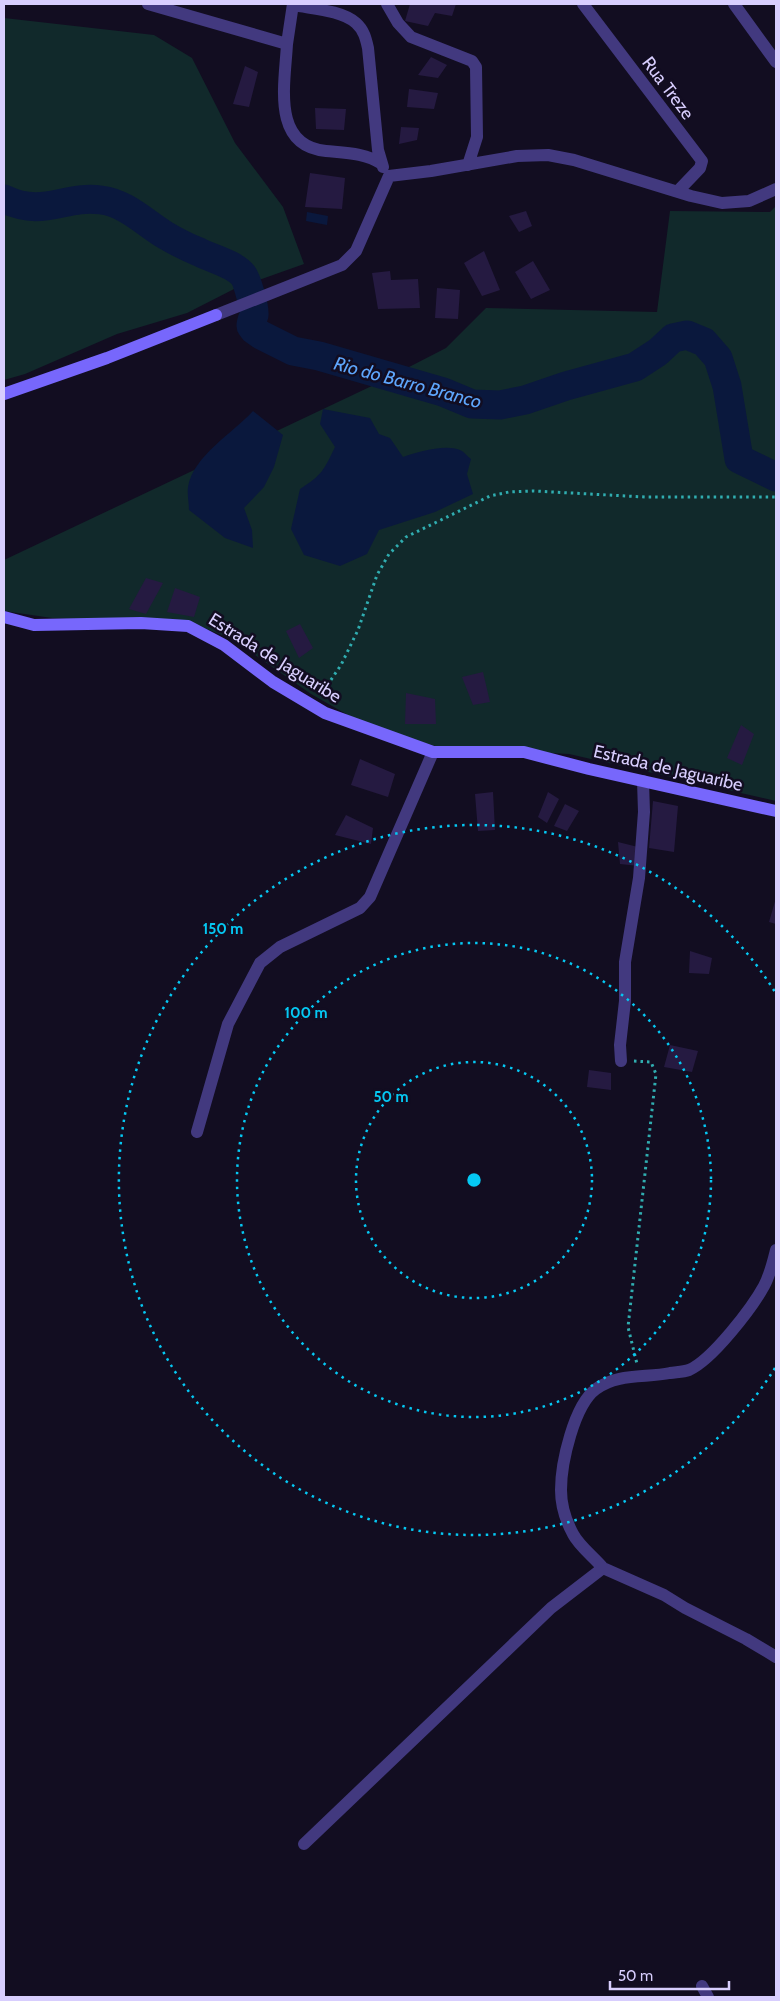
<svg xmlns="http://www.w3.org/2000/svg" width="780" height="2001" viewBox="0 0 780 2001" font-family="Cabin,sans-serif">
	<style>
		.green { fill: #11292b }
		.water { fill: #0a183d }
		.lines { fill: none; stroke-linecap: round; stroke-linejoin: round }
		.river { stroke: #0a183d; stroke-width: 29 }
		.building { fill: #251a41 }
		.path { stroke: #30adb0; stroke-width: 3; stroke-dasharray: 2.5 4; stroke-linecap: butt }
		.street { stroke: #42397f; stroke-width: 12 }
		.secondary { stroke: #7767fc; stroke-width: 12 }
		.ring { fill: none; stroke: #05c8f3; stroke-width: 2.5; stroke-dasharray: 2.5 5 }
		.labels { text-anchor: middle; stroke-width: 5; stroke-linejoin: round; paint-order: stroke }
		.street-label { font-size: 18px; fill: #d8cefe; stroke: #120d21 }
		.water-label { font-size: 19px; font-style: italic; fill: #5ea6fc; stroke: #120d21 }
		.centre { fill: #05c8f3; stroke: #120d21; stroke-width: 2.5 }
		.ring-label { font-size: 15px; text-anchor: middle; font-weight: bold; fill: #05c8f3; stroke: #120d21; stroke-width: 5; stroke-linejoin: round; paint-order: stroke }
	</style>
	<rect width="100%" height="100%" fill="#120d21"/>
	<path class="green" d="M4,18L154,35L192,58L235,143L283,207L304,264L236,288L187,313L117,334L25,374L4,380Z
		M776,206V801L569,754L438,747L362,723L311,694L232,639L189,622L52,618L4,611V560L376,384L446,348L486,308L657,312L670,211L770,212Z"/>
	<path class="water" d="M307,212L328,216L327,225L306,221Z
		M323,409L370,418L379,434L390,438L403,457C417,452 448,443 462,451C465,453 468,457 471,459L467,474L473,494L435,512L379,530L367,554L340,566L304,555L291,529L300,489C322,475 324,470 335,447L320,424Z
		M253,411L283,435L274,467L264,487L244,508L252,530L253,548L225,538L189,510C189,503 187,494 188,487C193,456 233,433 253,411Z"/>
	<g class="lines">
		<path class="river" d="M4,199C44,218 64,195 101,200C126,203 144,222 165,235C175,241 187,247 199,252C212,259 233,263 243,275C247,280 255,308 254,315C253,318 251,322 251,326L254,330L261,335L293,351L319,356L443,392L472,404L500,405L525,400L566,386L635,367L658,352L673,338L687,335L704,342L718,358L727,386L739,459L776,477"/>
	</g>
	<path class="building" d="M410,4L432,5V4H456L452,16L435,13L428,26L405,21Z
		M431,57L447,65L438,78L418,75Z
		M245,66L258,72L249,107L233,104Z
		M409,89L438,93L434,109L407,107Z
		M315,108L346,109L344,130L316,129Z
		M401,127L419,128L417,140L399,144Z
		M310,173L345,178L342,209L305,207Z
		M526,211L532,226L519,232L509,216Z
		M484,251L500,290L482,296L464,263Z
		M533,261L550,290L531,299L515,272Z
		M390,271L391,280L418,279L420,308L378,309L372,273Z
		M437,288L460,290L458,319L435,318Z
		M146,578L163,583L146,614L129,609Z
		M175,588L200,597L194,617L167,612Z
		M300,624L313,648L299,658L286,631Z
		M483,672L490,702L473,705L462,677Z
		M406,693L435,699L436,724H405Z
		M741,725L754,734L742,765L727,758Z
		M360,759L395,774L388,797L351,785Z
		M493,792L495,830L478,831L475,794Z
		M548,792L559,799L547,823L538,817Z
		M653,801L678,806L674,852L649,848Z
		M565,804L579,811L567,831L554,826Z
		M346,815L373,828L371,844L335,835Z
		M618,842L638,847L639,866L620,864Z
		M776,898V924L769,922Z
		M690,951L712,958L709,974L689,973Z
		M670,1045L698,1051L692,1072L664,1067Z
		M589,1070L611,1073V1090L587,1087Z"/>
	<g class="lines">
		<path class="path" d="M320,696L341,665L358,630L377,575L389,554L406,537L490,496L509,492L534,491L645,497H776
			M634,1061L651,1062L656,1074L628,1327L637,1364"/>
		<path class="street" d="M148,4L287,44C285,83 271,146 326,151C346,153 365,153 382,164
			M387,4L398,23L411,37L472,61L476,67L477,137L468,165
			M583,4L702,161L700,168L678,191
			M734,4L776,62
			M293,5C312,9 341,10 356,23C364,30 366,39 368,48L378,150L383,167
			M287,44L293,4
			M216,315L342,265L356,251L389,176L431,171L517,156L548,155L574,160L691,196L722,203L749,201L776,189
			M621,1061L620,1045L625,1001V962L639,878L644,812L643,781
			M197,1132L228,1024L260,963L280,947L360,908L370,897L433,752
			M603,1568L664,1595L685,1608L746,1639L776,1657
			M304,1844L551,1608L603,1568C594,1557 579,1546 573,1534C566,1521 561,1504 561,1490C561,1463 574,1405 596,1389C617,1373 646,1378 670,1373C676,1372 683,1372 689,1370C712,1360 752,1308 764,1286C770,1275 773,1262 776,1250
			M702,1986L708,1997"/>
		<path class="secondary" d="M4,394L107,358L216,315
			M4,617L34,625L141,623L188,626L224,645L273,682L325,713L433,752H524L589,769L776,811"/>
	</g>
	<g class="ring">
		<circle cx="474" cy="1180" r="118"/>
		<circle cx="474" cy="1180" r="237"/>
		<path d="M775 1368A355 355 0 1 1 775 992"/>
	</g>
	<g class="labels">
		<g class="street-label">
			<text transform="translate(668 88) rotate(53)" y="6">Rua Treze</text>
			<text transform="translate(275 658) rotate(32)" y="6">Estrada de Jaguaribe</text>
			<text transform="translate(668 768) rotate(13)" y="6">Estrada de Jaguaribe</text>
		</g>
		<g class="water-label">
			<text transform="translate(408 382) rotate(15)" y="7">Rio do Barro Branco</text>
		</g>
	</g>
	<circle cx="474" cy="1180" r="8" class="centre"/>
	<g class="ring-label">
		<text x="223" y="934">150 m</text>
		<text x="306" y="1018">100 m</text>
		<text x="391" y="1102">50 m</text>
	</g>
	<rect width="780" height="2001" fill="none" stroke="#d8cefe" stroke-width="10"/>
	<path d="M610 1981v8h119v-8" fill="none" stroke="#d8cefe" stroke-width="2.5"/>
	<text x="618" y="1981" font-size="15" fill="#d8cefe" stroke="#120d21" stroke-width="4" paint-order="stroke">50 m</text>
</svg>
